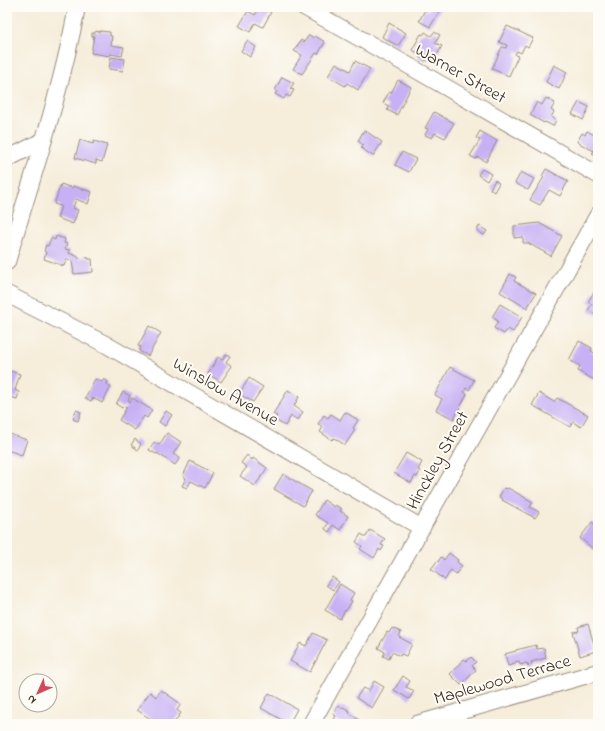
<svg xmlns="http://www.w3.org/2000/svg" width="605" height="731" viewBox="0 0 605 731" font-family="'Indie Flower',sans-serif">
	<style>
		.building { fill: #c7b1f4 }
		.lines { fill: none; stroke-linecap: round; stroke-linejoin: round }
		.minor-casing { stroke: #988c7c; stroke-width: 18 }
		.minor { stroke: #fff; stroke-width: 16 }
		.labels { text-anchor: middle; stroke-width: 4; stroke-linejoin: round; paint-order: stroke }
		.street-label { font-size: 18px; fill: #3b2a1e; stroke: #fdfcf7 }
	</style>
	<rect width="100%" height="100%" fill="#fdfcf7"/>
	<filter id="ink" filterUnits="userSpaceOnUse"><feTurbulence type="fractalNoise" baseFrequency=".025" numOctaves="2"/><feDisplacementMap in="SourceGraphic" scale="8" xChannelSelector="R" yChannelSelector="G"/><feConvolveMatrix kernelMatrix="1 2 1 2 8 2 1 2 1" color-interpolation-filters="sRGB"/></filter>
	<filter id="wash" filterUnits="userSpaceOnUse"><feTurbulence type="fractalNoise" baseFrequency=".012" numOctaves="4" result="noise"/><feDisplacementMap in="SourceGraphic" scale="16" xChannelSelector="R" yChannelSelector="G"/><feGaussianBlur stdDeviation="0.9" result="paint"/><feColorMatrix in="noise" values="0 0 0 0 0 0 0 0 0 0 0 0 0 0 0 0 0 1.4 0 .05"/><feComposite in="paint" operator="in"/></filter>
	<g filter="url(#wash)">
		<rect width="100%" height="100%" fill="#f6edda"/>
		<g id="blocks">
			<path class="building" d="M260,7L271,12L263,27L255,23L250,32L239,26L248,11L255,15Z
				M430,7H435L440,10L430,27L419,21L425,10L428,11Z
				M389,23L406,33L398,46L382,37Z
				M507,26L533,38L528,47L525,45L521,53L517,51L515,55L518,56L509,76L492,69L502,47L506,48L507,45L499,42Z
				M96,31L100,32V31L110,32V36H112L111,45L124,47L122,56L110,54V56L91,53L94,36H92V33H95Z
				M425,32L431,36L434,32L440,35L435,43L442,46L433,62L428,59L426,61L419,57L420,54L412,50L421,34L423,35Z
				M309,35L314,38L315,36L325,42L318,54L316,53L302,74L293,69L302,55L294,51L301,40L304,42Z
				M247,41L256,47L250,57L241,51Z
				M111,57L125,59L123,71L109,69Z
				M355,61L370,69L358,90L347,83L345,86L328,76L336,63L350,71Z
				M554,65L567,72L559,89L546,82Z
				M282,77L294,83L290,89L294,90L290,97L286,95L284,99L275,94L277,91L275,90Z
				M398,80L411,87L397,115L387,110L389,106L383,103L389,92L391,93Z
				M546,98L555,103L551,110L554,112L551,117L556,120L553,126L545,122L544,123L530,115L537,102L542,105Z
				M579,102L589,107L583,120L572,114Z
				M434,112L454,123L445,138L435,133L432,138L425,135L428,129L425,128Z
				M364,130L382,142L373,156L361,148L363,145L358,141Z
				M480,131L497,141L486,162L478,157L476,159L470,156L480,140L476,138Z
				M587,131L598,137V156L592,153L594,151L577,142L582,133L585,135Z
				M80,140L93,144L94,141L107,145L102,162L96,160V164L75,158Z
				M402,152L416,159L409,172L395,165Z
				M482,169L491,174L487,181L478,175Z
				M546,169L568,181L560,196L549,190L540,205L530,200L544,177L542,176Z
				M521,172L534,179L528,190L515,183Z
				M495,180L499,183L494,192L490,189Z
				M61,184L72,188L73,186L92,192L88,204L76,199L73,208L78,210L73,224L57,218L61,206L54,204Z
				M539,223L562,236L551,256L528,243H523V237L514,238V226Z
				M479,226L487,231L484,235L477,231Z
				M56,236L65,239L64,243L67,244L65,249L70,250L69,253L79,257L78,258L88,257V259H92L93,272L74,274L72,261L67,259L64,266L44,259L46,252L44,251L46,245L48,246L51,238L55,240Z
				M510,274L516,277L514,281L536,293L527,308L500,292Z
				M594,292L598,294V316L588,310L592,304L588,302Z
				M500,304L522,317L513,332L508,329L504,334L494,328L498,321L492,317Z
				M149,326L161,333L148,356L139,351L141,347L138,346Z
				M579,341L592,348L591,351L598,355V365L594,373L598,375V382L578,371L580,366L569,360Z
				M226,354L230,356L226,362L232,366L221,382L208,374L218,357L222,360Z
				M450,367L474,380L469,390L466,388L464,392L467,394L454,419L436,410L442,399L435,395Z
				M7,370L20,374L15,390L19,392L17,399L7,396Z
				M249,378L263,387L253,402L239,394Z
				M95,379L102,382L104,379L108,382L107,384L111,387L102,403L93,398L91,401L85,398Z
				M288,390L299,397L294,406L303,412L298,420L291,416L285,426L275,420L277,416L273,414Z
				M123,392L130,396L128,400L130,402L132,398L152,410L147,418L144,416L135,430L119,420L127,407L124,406L122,408L116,404Z
				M539,393L554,402L557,398L588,415L581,427L573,422L570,427L532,405Z
				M76,410L81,412L78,421L73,419Z
				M166,411L172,415L165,426L159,422Z
				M345,412L358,420L353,428L355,430L345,445L334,438L332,440L320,432L323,427L318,424L324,415L328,418L331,414L340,420Z
				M7,425L10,427L7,433L27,440L22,455L7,450Z
				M167,433L181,442L173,454L180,458L175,465L157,453L156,454L149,450L154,442L159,445Z
				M135,439L141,444L138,450L131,445Z
				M406,453L422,462L418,470L420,471L417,477L415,476L411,483L394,473Z
				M247,455L252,460L253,458L267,468L255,486L240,476L247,467L241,463Z
				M190,461L213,473L205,488L191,481L187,488L182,486L186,478L183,476Z
				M283,474L312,491L303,506L274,489Z
				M504,488L507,489L508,488L533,502L530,507L539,512L535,518L502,500L503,499L499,497Z
				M324,500L334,507L335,505L342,509L340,511L348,516L340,530L333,525L329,532L325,529L328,523L315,515Z
				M592,522L598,527V544L594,550L580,538Z
				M370,530L385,539L381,545L384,546L381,551L379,549L374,558L360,549L362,546L356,542L361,534L366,537Z
				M449,553L458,560L457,562L462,566L456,574L451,570L445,580L431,569L437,561L438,562L441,557L444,560Z
				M332,577L339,582L333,590L326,585Z
				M340,584L354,593L350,600L352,601L346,611L345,610L340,619L325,610Z
				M588,624L596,651L580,656L573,632L579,631L578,627Z
				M392,628L401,632L399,637L412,644L406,656L401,654L400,656L392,652L389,659L383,656L385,652L378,648L387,632L389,633Z
				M313,633L327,640L310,672L290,661L300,643L306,646Z
				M536,645L537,649L544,648L546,658L531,662L532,664L528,666L527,663L520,665L519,661L515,662V664L508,666L505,654L516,651V650Z
				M471,657L476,662L472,666L476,670L461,685L450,674L464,659L467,661Z
				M403,676L410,681L406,687L414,691L409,699L394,690Z
				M374,681L384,687L372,708L356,698L363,688L369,691Z
				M161,690L181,704L177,710L181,713L173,724H158L137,710L150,692L156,697Z
				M269,693L297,709L289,724L261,708Z
				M338,706L342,708L343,707L350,711L349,713L362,722L360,724H343L334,719L336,716L333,714Z"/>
		</g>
	</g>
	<g filter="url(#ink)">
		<use href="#blocks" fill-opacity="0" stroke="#988c7c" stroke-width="1"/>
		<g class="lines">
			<g class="minor-casing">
				<path id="minor" d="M304,7L411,67L598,175
					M7,159L44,140
					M7,262C32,177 61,93 77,7
					M7,294L105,344L422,528
					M311,724L598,215
					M417,724L598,672"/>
			</g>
			<use href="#minor" class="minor"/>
		</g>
	</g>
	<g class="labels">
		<g class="street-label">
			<text transform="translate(461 73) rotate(30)" y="6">Warner Street</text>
			<text transform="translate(226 391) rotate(30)" y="6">Winslow Avenue</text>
			<text transform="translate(437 460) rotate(-61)" y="6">Hinckley Street</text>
			<text transform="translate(502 679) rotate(-16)" y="6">Maplewood Terrace</text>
		</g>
	</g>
	<rect width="605" height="731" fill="none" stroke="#fdfcf7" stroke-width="24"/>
	<g transform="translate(38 693) rotate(225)"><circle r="19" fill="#fdfcf7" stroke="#afa8a0"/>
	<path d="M0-3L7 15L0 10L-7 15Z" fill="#d1495b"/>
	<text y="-6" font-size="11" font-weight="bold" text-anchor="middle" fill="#3b2a1e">N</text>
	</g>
</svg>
